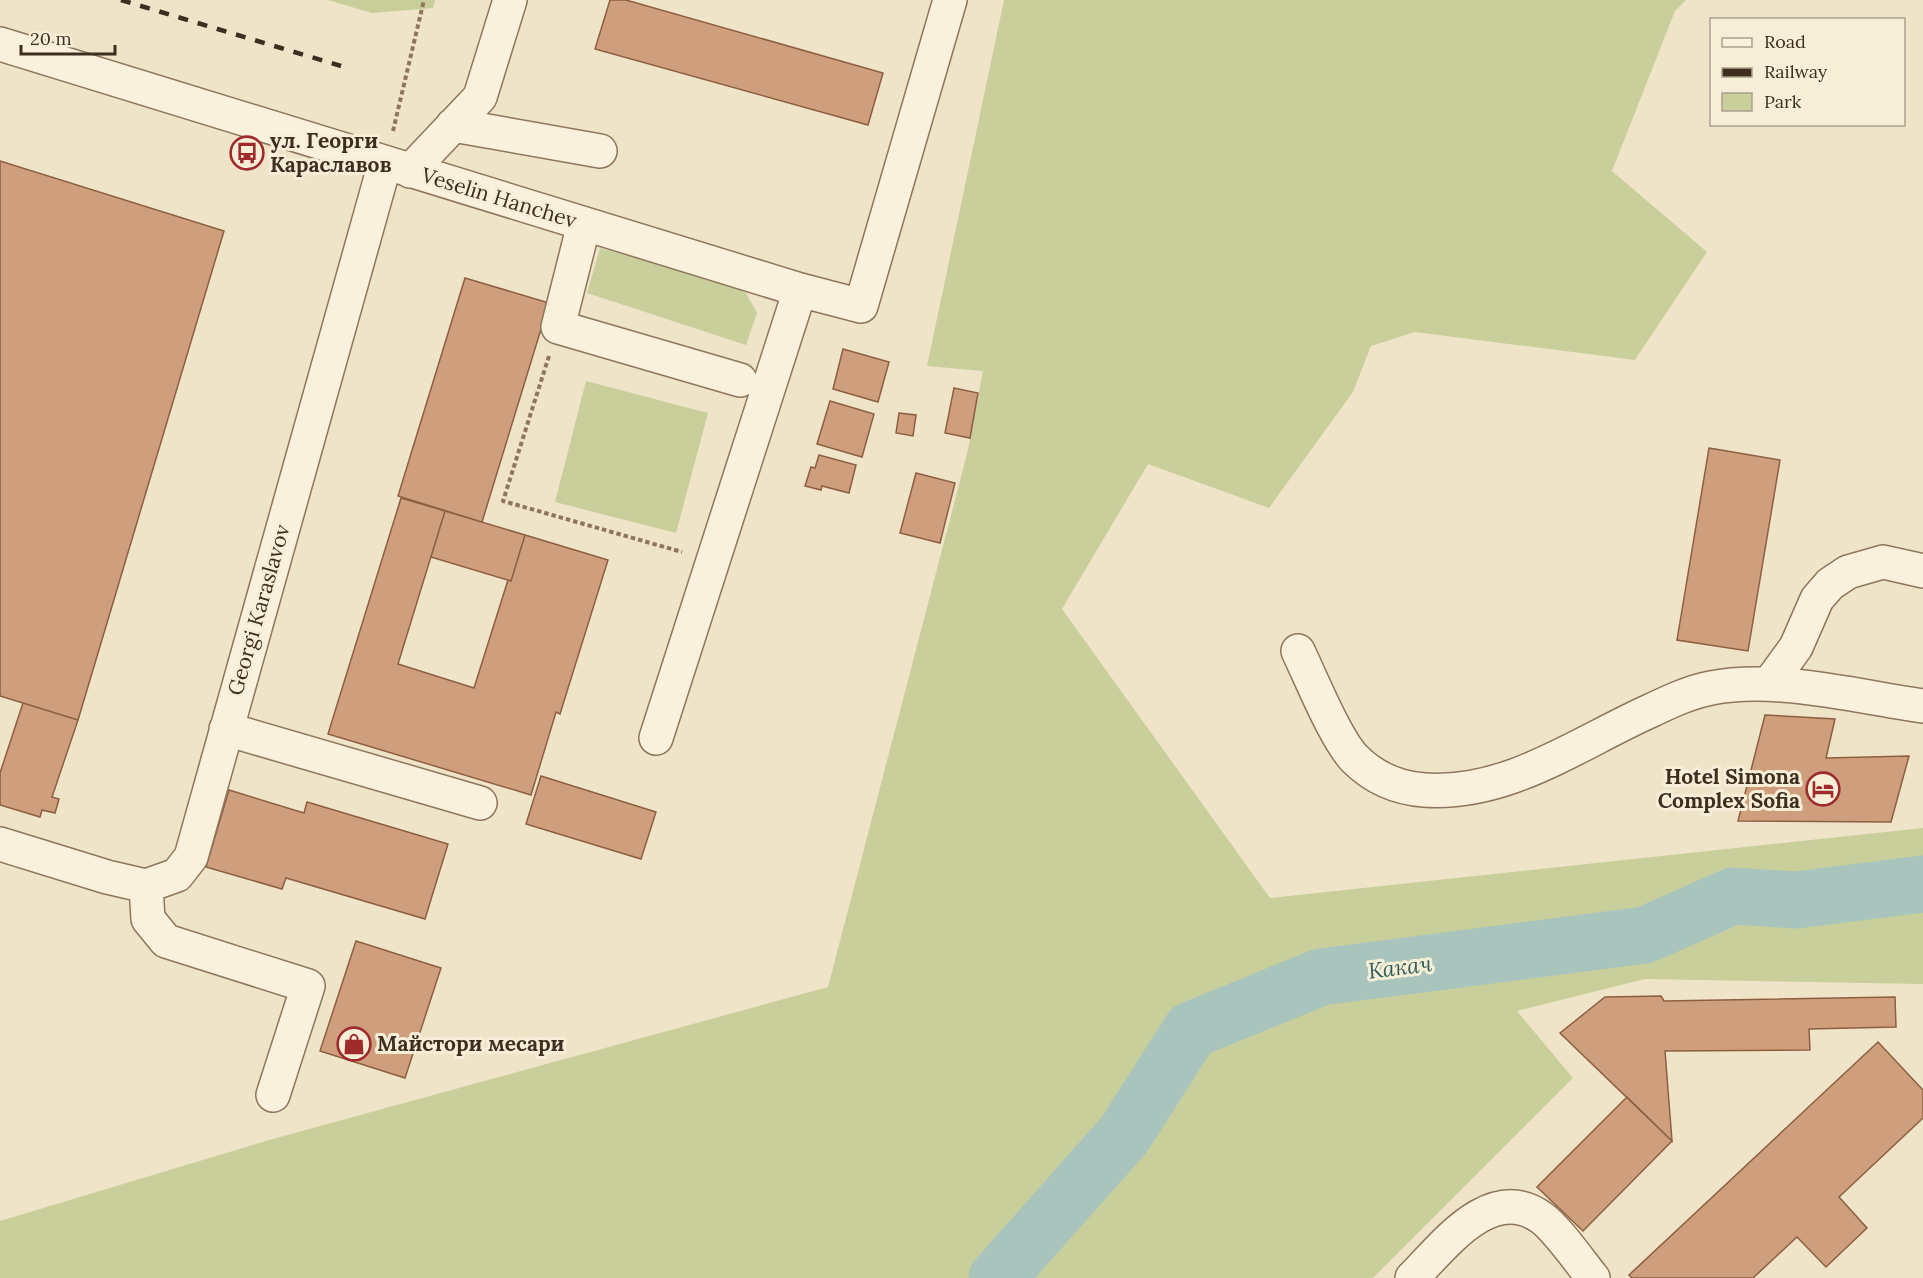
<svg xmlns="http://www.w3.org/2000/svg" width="1923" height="1278" viewBox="0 0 1923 1278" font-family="Lora,serif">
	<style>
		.green { fill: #c9cf9b }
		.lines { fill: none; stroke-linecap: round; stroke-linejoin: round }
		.river { stroke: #a9c4bc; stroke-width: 57 }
		.building { fill: #cf9f7d; stroke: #8d5f41; stroke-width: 1.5 }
		.minor-casing { stroke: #8d765c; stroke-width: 36 }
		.path { stroke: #8d765c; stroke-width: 4; stroke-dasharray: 4.5 3; stroke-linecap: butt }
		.minor { stroke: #faf1dc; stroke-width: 33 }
		.rail { stroke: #3d2e20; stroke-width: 4.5; stroke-dasharray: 10 10; stroke-linecap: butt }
		.labels { text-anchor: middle; stroke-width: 6; stroke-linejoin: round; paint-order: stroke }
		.poi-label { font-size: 21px; font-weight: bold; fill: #3d2e20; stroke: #f7eed8; text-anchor: start }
		.street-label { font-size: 21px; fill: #3d2e20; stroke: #f7eed8 }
		.water-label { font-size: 22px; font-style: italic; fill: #2f5d5a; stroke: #f7eed8 }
	</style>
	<rect width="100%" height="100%" fill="#f0e4c8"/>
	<path class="green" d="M328,0H435L433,8L372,13Z
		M1004,0H1686L1675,11L1612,171L1707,252L1635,360L1415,332L1371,346L1353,392L1269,508L1148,464L1062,609L1270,898L1923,828V984L1645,979L1517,1011L1573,1078L1373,1278H0V1221L269,1140L828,987L967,454L983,371L927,366Z
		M600,248L729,284L746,293L757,313L746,345L587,293Z
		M586,381L708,413L676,533L555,502Z"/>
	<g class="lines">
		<path class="river" d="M997,1278L1124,1135L1191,1030L1321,977L1645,935L1733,896L1796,900L1923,884"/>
	</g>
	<path class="building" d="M610,0H626L883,73L868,125L595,49Z
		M0,161L224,231L78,720L0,696Z
		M465,278L549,303L482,522L398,496Z
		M843,349L889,362L878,402L833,389Z
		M954,388L978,393L970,438L945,433Z
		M830,401L874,414L862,457L817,444Z
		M899,413L916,415L913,436L896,433Z
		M1709,448L1780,460L1748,651L1677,640Z
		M819,455L856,465L849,493L822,486L821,490L805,486L811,467L815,468Z
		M916,473L955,483L940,543L900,533Z
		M401,498L445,511L398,664L474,688L508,580L511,581L525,535L608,560L560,714L556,712L531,795L328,734Z
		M445,511L525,535L511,581L431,557Z
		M23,703L78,720L52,797L59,799L55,813L42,810L40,817L0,805V773Z
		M1765,715L1835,719L1826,758L1909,756L1891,822L1738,821Z
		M541,776L656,812L641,859L526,824Z
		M229,790L304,813L307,802L448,844L425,919L286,878L282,889L206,867Z
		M356,941L441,968L405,1078L320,1051Z
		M1661,996L1664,1001L1895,997L1896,1027L1809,1029L1810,1050L1665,1051L1672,1141L1560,1033L1605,997Z
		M1878,1042L1923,1090V1118L1839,1197L1867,1228L1826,1267L1797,1237L1753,1278H1632L1629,1275Z
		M1627,1097L1672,1141L1583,1231L1537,1187Z"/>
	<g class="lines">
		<g class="minor-casing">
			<path id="minor" d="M0,44L800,290L861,306L950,0
				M453,125L600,151
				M410,171L480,97L510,0
				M584,224L558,327L740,380
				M1298,651C1311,678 1336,740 1355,759C1374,778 1398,788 1424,790C1508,796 1578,743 1652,710C1671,701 1690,692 1711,688C1775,675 1859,697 1923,706
				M1769,684L1796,647L1817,599L1830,584L1848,572L1883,562L1923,571
				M226,729L480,803
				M656,738L800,290
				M0,844L107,877L146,886L177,875L191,857L385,163
				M146,886L148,919L166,941L308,986L273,1095
				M1412,1278C1444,1246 1491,1181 1542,1218C1557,1229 1580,1262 1593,1278"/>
		</g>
		<path class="path" d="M393,131L424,0
			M549,356L503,501L682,552"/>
		<use href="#minor" class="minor"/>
		<path class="rail" d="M121,0L341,66"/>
	</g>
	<defs>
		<g id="bus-ring" transform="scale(1.725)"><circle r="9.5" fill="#f7eed8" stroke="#9e2a2b" stroke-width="1.5"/><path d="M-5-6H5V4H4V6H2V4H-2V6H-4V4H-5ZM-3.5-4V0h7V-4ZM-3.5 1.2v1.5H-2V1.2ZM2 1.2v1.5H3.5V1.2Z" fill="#9e2a2b"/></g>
		<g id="hotel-ring" transform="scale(1.725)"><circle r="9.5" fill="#f7eed8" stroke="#9e2a2b" stroke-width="1.5"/><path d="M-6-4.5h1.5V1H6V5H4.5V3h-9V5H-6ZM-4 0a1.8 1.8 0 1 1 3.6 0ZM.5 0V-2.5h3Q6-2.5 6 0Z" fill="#9e2a2b"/></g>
		<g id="shop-ring" transform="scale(1.725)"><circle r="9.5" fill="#f7eed8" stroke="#9e2a2b" stroke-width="1.5"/><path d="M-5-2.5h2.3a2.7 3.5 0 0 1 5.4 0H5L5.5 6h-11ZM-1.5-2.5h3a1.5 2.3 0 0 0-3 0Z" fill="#9e2a2b"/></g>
	</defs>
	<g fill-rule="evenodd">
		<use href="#bus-ring" x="247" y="153"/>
		<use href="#hotel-ring" x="1823" y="789"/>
		<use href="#shop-ring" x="354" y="1044"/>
	</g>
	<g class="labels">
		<g class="poi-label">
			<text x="270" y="148">ул. Георги<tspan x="270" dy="24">Караславов</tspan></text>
			<text x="1800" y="784" text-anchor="end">Hotel Simona<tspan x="1800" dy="24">Complex Sofia</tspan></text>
			<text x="377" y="1051">Майстори месари</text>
		</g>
		<g class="street-label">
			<text transform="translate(499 198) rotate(17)" y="7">Veselin Hanchev</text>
			<text transform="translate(259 610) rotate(-74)" y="7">Georgi Karaslavov</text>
		</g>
		<g class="water-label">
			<text transform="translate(1400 967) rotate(-7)" y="8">Какач</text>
		</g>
	</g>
	<rect x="1710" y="18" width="195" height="108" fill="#f7eed8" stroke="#ada18e" stroke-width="1.5"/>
	<rect x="1722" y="38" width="30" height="9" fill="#faf1dc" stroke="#ada18e" stroke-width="1.5"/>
	<text x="1764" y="48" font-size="18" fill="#3d2e20">Road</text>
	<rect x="1722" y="68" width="30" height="9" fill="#3d2e20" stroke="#ada18e" stroke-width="1.5"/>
	<text x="1764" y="78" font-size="18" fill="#3d2e20">Railway</text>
	<rect x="1722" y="93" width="30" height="18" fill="#c9cf9b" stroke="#ada18e" stroke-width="1.5"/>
	<text x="1764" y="108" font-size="18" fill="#3d2e20">Park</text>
	<path d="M21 45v9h94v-9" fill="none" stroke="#3d2e20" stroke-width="3"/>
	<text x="30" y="45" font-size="18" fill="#3d2e20" stroke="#f7eed8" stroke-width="4.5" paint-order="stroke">20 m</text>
</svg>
